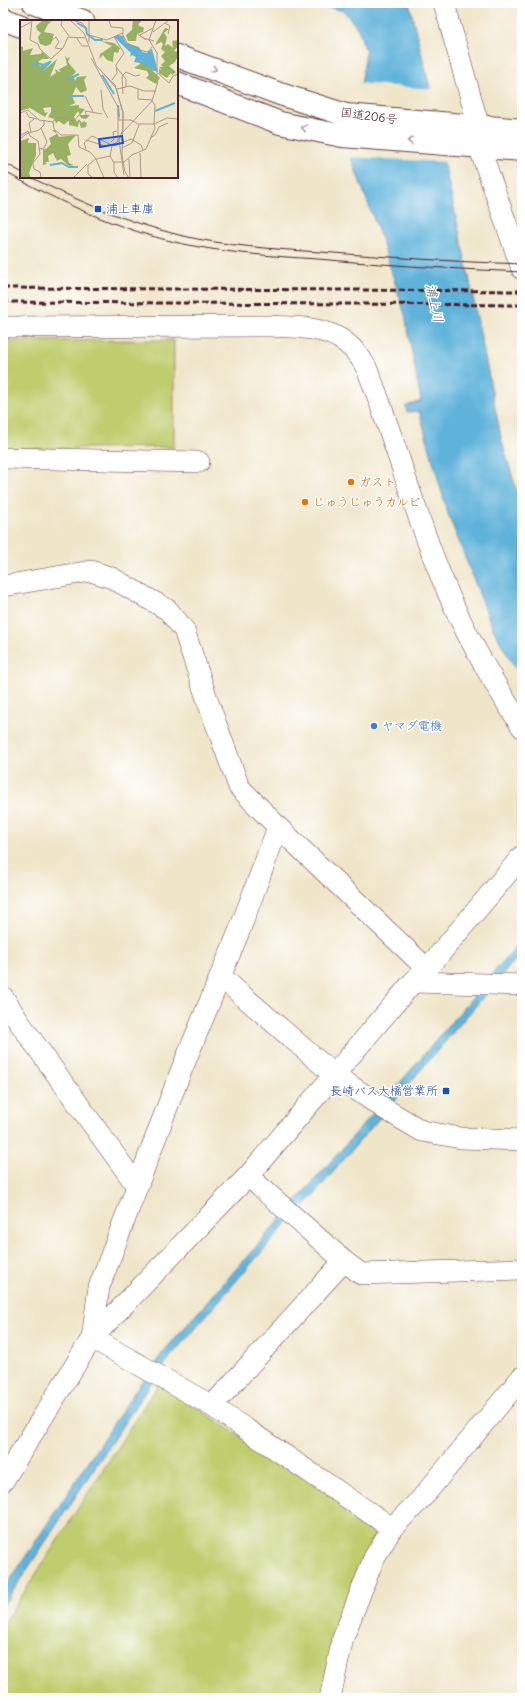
<svg xmlns="http://www.w3.org/2000/svg" width="525" height="1701" viewBox="0 0 525 1701" font-family="Delius,'Klee One',sans-serif">
	<style>
		.green { fill: #c0cd6e; stroke: #85764c }
		.water { fill: #5fb2da; stroke: #546882 }
		.pier { fill: #efe5c9 }
		.lines { fill: none; stroke-linecap: round; stroke-linejoin: round }
		.minor-casing { stroke: #633d43; stroke-width: 22 }
		.highway-casing { stroke: #633d43; stroke-width: 24 }
		.minor { stroke: #fff; stroke-width: 21 }
		.highway { stroke: #fff; stroke-width: 22 }
		.tram { stroke: #4a1f2b; stroke-width: 1 }
		.rail { stroke: #4a1f2b; stroke-width: 3; stroke-dasharray: 6 3; stroke-linecap: butt }
		.oneway { stroke: #ae9aa0 }
		.transit-dot { fill: #1a4fb4; stroke: #fff; stroke-width: 1.5 }
		.food-dot { fill: #e8710a; stroke: #fff; stroke-width: 1.5 }
		.shop-dot { fill: #3f7fe0; stroke: #fff; stroke-width: 1.5 }
		.labels { text-anchor: middle; stroke-width: 3; stroke-linejoin: round; paint-order: stroke }
		.street-label { font-size: 12px; fill: #4a1f2b; stroke: #fff }
		.transit-label { font-size: 12px; fill: #164399; stroke: #fff; text-anchor: start }
		.food-label { font-size: 12px; fill: #c56008; stroke: #fff; text-anchor: start }
		.shop-label { font-size: 12px; fill: #366cbe; stroke: #fff; text-anchor: start }
		.water-label { font-size: 13px; font-style: italic; fill: #525a71; stroke: #fff }
		.inset-river { fill: none; stroke: #5fb2da; stroke-width: 2 }
		.inset-road { fill: none; stroke: #ad968a; stroke-width: 1 }
		.view { fill: #1d4ed8; fill-opacity: 0.15; stroke: #1d4ed8; stroke-width: 2 }
		.inset-edge { fill: none; stroke: #4a1f2b; stroke-width: 2 }
	</style>
	<rect width="100%" height="100%" fill="#fff"/>
	<filter id="ink" filterUnits="userSpaceOnUse"><feTurbulence type="fractalNoise" baseFrequency=".025" numOctaves="2"/><feDisplacementMap in="SourceGraphic" scale="8" xChannelSelector="R" yChannelSelector="G"/><feConvolveMatrix kernelMatrix="1 2 1 2 8 2 1 2 1" color-interpolation-filters="sRGB"/></filter>
	<filter id="wash" filterUnits="userSpaceOnUse"><feTurbulence type="fractalNoise" baseFrequency=".012" numOctaves="4" result="noise"/><feDisplacementMap in="SourceGraphic" scale="16" xChannelSelector="R" yChannelSelector="G"/><feGaussianBlur stdDeviation="0.9" result="paint"/><feColorMatrix in="noise" values="0 0 0 0 0 0 0 0 0 0 0 0 0 0 0 0 0 1.4 0 .05"/><feComposite in="paint" operator="in"/></filter>
	<g filter="url(#wash)">
		<rect width="100%" height="100%" fill="#efe5c9"/>
		<path class="green" d="M174,340V447L3,449V341Z
			M159,1383L384,1530L323,1698H3V1625Z"/>
		<path class="water" d="M310,3H409L430,88L444,163L469,277L502,442L522,508V680L493,629L447,511L419,411L407,412L406,406L421,401L405,315L381,238L350,155L366,52L358,29L344,11Z
			M517,945L522,950V952L304,1206L286,1224L171,1356L142,1396L3,1606V1591L135,1391L164,1351L393,1091Z"/>
		<path class="pier" d="M358,83L432,89L446,162L349,157Z"/>
	</g>
	<g filter="url(#ink)">
		<g class="lines">
			<g class="minor-casing">
				<path id="minor" d="M444,3L479,127V146L522,269
					M3,327L272,326C296,328 324,326 345,342C353,348 361,358 366,367C376,389 383,413 391,435C408,484 423,534 443,581C464,633 492,680 522,727
					M3,458L199,462
					M3,586L91,571L112,578L168,610L184,630L208,702L239,787L278,827L427,969
					M278,827L240,929L179,1076L99,1287L92,1338L212,1406L392,1528
					M220,976L333,1074L385,1109L422,1131L461,1138L522,1140
					M413,982L522,985
					M3,997L19,1022L137,1186
					M248,1176L344,1261L361,1274L522,1269
					M212,1406L344,1261
					M3,1481L92,1338L248,1176L413,982L427,969L522,856
					M330,1698L343,1638L374,1558L392,1528L421,1499L522,1377"/>
			</g>
			<g class="highway-casing">
				<path id="highway" d="M34,3L83,21
					M3,19L21,26
					M177,56L280,94L346,115L522,130
					M177,83L280,123L342,136L522,150"/>
			</g>
			<use href="#minor" class="minor"/>
			<use href="#highway" class="highway"/>
			<path class="tram" d="M3,162L21,172
				M3,171C58,201 116,229 179,243C224,253 270,256 317,259C385,265 454,269 522,272
				M30,177C78,201 127,222 179,235C225,246 273,249 320,252C387,257 455,262 522,264"/>
			<path class="rail" d="M3,288L522,291
				M3,302L522,305"/>
		</g>
		<defs><path id="oneway-chevron" d="M-2-3.5L2.5 0L-2 3.5" fill="none" stroke-width="1.6" stroke-linecap="round" stroke-linejoin="round"/></defs>
		<g class="oneway">
			<use href="#oneway-chevron" transform="translate(214 69) rotate(20)"/>
			<use href="#oneway-chevron" transform="translate(304 128) rotate(-168)"/>
			<use href="#oneway-chevron" transform="translate(410 141) rotate(-176)"/>
		</g>
	</g>
	<g class="transit-dot">
		<rect x="94" y="205" width="8" height="8" rx="2"/>
		<rect x="442" y="1087" width="8" height="8" rx="2"/>
	</g>
	<g class="food-dot">
		<circle cx="351" cy="482" r="4"/>
		<circle cx="305" cy="502" r="4"/>
	</g>
	<circle class="shop-dot" cx="374" cy="726" r="4"/>
	<g class="labels">
		<g class="street-label">
			<text transform="translate(369 116) rotate(8)" y="4">国道206号</text>
		</g>
		<g class="transit-label">
			<text x="106" y="213">浦上車庫</text>
			<text x="438" y="1095" text-anchor="end">長崎バス大橋営業所</text>
		</g>
		<g class="food-label">
			<text x="359" y="486">ガスト</text>
			<text x="313" y="506">じゅうじゅうカルビ</text>
		</g>
		<g class="shop-label">
			<text x="382" y="730">ヤマダ電機</text>
		</g>
		<g class="water-label">
			<text transform="translate(435 303) rotate(78)" y="5">浦上川</text>
		</g>
	</g>
	<g transform="translate(20 20)">
		<rect width="158" height="158" fill="#efe5c9"/>
		<path d="M23,0L32,2L28,4L24,12L34,14L31,24L26,26L20,24L18,17L21,13L17,10L16,6ZM113,0H122L118,5L124,8L123,12L117,14L116,21H108L106,15L112,10ZM145,8L149,9L144,13L147,17L145,26L148,24L153,28L152,21L158,20V26L154,31L158,32V36L155,42L149,46L156,52L152,55L151,53L147,58L139,53V49L142,50L139,47H143L141,45L145,41L141,36L145,32L141,29L143,24L141,22L135,25ZM81,21L94,23L100,28L98,33L94,32L93,42L87,40L83,35L79,39L80,34L92,26ZM0,26L3,27V31L13,28L10,35L21,34L22,31L28,37L29,39H22L18,42L20,46L27,43L22,52L37,39L30,57L36,53L35,49L39,52L41,51L38,50L47,45L45,36L48,39L49,37H50L48,42L56,52L48,60L54,57L55,61L57,57L67,56L64,60L67,70L61,73L56,67L52,76L55,83L49,86L59,85V88L65,89L60,95H70L66,99L61,98L58,91L54,97L57,102L59,99L62,103L64,101L67,103L66,107L61,108L59,101L58,107L49,105V100L44,105L39,101L36,103L34,99L28,97L31,92V87L23,88L25,93L28,92L25,97L10,88L0,91ZM120,40L133,48L132,50L140,58L136,64L126,58L129,55L127,51L114,48L120,44ZM32,110H35L39,117L56,115L48,124L51,135L47,136L49,143L54,145L49,146L41,139L37,141L33,133L28,136L29,142H25L27,144L23,145V130H19L26,129L31,124L29,118L37,114ZM9,118L8,123H16V135L9,153L11,158H0V121Z" fill="#98b061"/>
		<path d="M98,15L103,16L106,23L119,27L122,32L127,33L132,29L138,52L131,50L133,48L129,46L126,47L121,40L120,43L114,42L116,37L112,35L110,37L111,33L94,17Z" fill="#5fb2da"/>
		<path class="inset-river" d="M57,3L66,8L67,14L75,20H83M12,45L18,43L23,45L30,42M21,52L31,41M82,55L94,74M47,60L59,54M50,76H64M98,85L99,97M135,91L155,83M30,145L42,143L49,147H58"/>
		<path class="inset-road" d="M12,0L10,20L18,24L20,29L31,39L43,28L48,17L65,18M42,0L41,5L49,16M50,0L64,13L76,45L96,68L103,93L102,135L105,152L109,158M52,0L62,3L66,8M69,0V22M89,0L91,7L103,8V14M136,0L129,20L137,33V57M145,3L150,6L148,14M0,8L11,2M115,12L123,18L134,21M133,12L149,0M69,15L87,20L102,13L107,23L123,31L128,32L132,27M56,17L62,26H68M126,20L120,15L133,8M31,21L36,17L39,22L35,28L42,29M71,38L98,87V121L92,126L90,136M97,48L106,59V67M138,53L149,63L153,56L158,54M84,54L95,65L103,92V109L99,120L104,155M92,60L97,53L96,45L104,33L94,17M97,69L110,66L124,71H136M118,69V79L132,80M81,70L83,89L88,98M103,74L102,56L106,52L115,56L120,55M65,76L73,92M132,81L135,85L134,104L147,98L158,99M6,92L9,97L17,99M0,93L8,90L19,100L33,102L34,109L41,115H58L59,127L70,132L76,139L90,136L94,143V152L98,158M32,102L39,97L53,102L59,95L67,98L65,91L82,94M11,112L9,103L14,99M103,112L132,81L138,62M0,116L8,111L10,116L18,121L20,134L13,143L14,149L20,152L21,158M130,118L135,115L139,107L148,103M0,119L6,114L19,110L24,105V100M66,120L85,126L91,125M91,122L94,119L93,112L97,111M102,128L112,123L119,105M19,129L24,128L27,122L21,108M66,129L64,123L72,116L94,126L111,119L121,125L123,130M120,133L121,158M109,139L110,158M93,142H104L112,135L126,129L135,108L134,104H118L111,100H99V97M53,158L67,144M73,158L68,154V145L76,139L84,158"/>
		<path class="view" d="M102,116L103,123L80,127L79,119Z"/>
		<rect width="158" height="158" class="inset-edge"/>
	</g>
	<rect width="525" height="1701" fill="none" stroke="#fff" stroke-width="16"/>
</svg>
